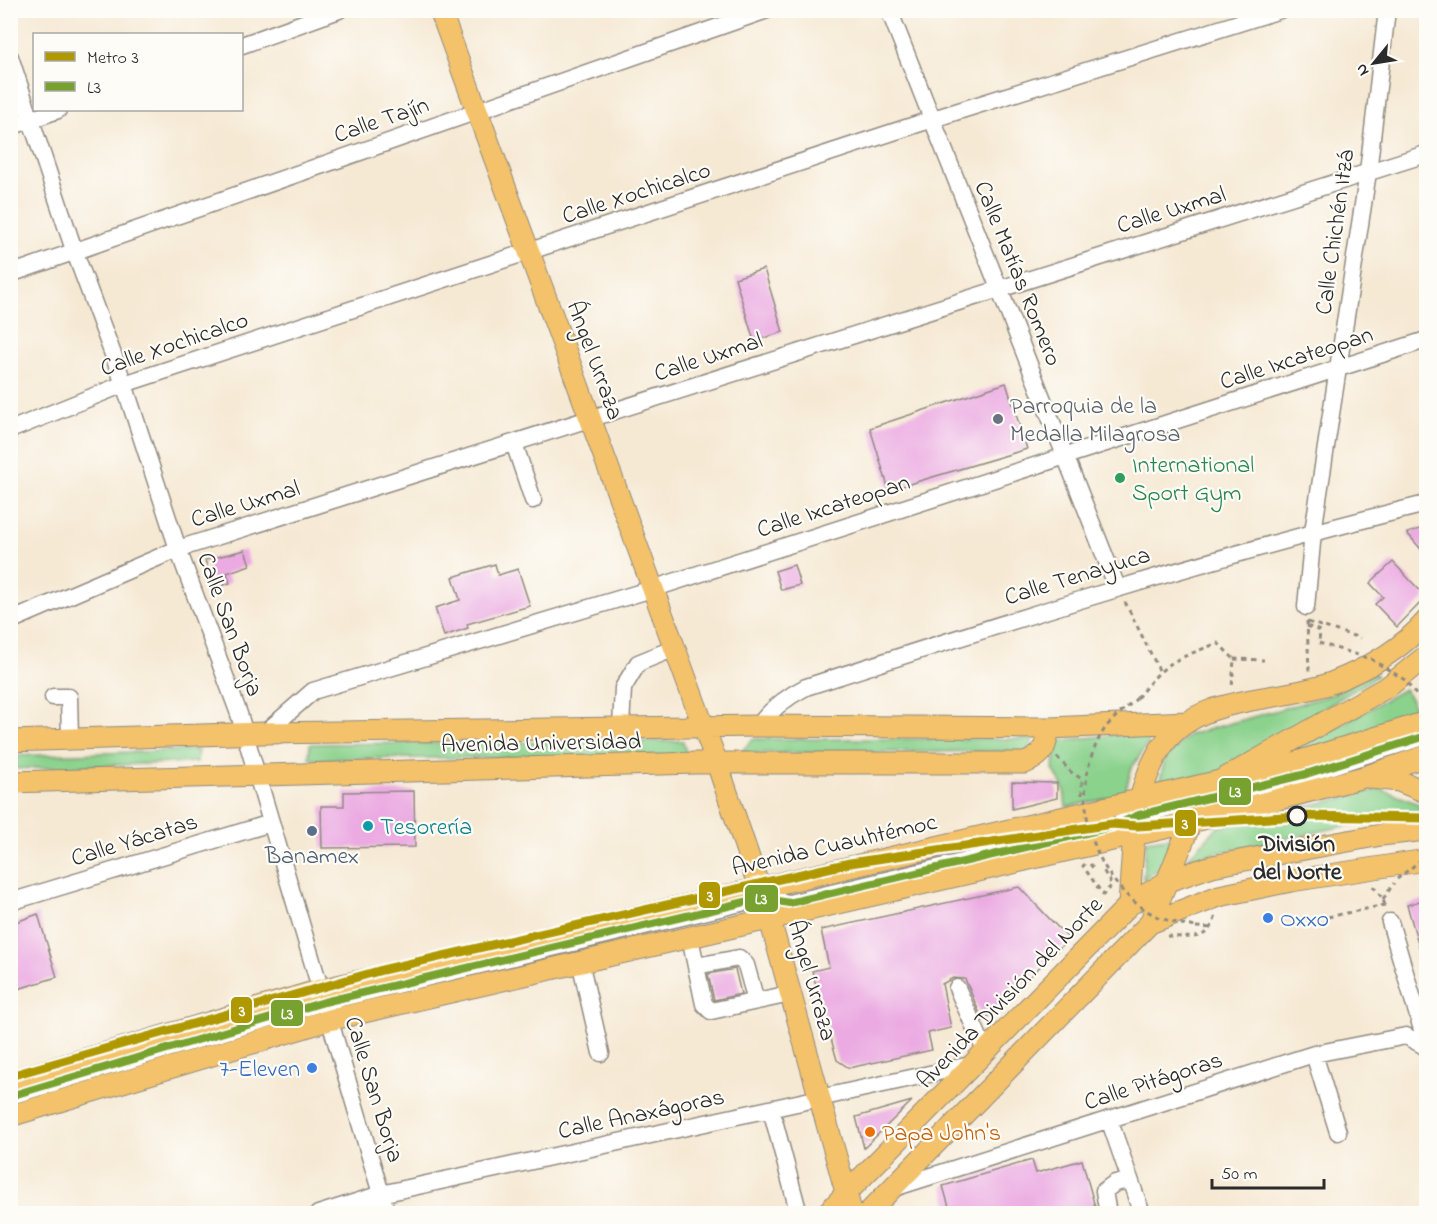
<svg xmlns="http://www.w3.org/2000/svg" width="1437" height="1224" viewBox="0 0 1437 1224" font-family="'Indie Flower',sans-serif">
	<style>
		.green { fill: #8bd28d; stroke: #5b7e5c; stroke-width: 1.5 }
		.building { fill: #ebaae2 }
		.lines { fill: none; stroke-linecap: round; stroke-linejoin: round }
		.minor-casing { stroke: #908a80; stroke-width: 19 }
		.major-casing { stroke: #908a80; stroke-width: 23 }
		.path { stroke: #908a80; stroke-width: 3; stroke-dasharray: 4.5 4.5; stroke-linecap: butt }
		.minor { stroke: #fff; stroke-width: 16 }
		.major { stroke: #f3c26a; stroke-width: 21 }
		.path-bridge { stroke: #908a80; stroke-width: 3; stroke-dasharray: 4.5 4.5; stroke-linecap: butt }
		.bus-1-casing { stroke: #fdfcf7; stroke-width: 12 }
		.bus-1 { stroke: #78a22f; stroke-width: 8 }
		.metro-1-casing { stroke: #fdfcf7; stroke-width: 14 }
		.metro-1 { stroke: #af9800; stroke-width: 9 }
		.worship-dot { fill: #6b7280; stroke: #fdfcf7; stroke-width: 2 }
		.leisure-dot { fill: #2e9e5b; stroke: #fdfcf7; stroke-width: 2 }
		.stop-dot { fill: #fdfcf7; stroke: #2b2b2b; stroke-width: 3 }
		.culture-dot { fill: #0f9aa8; stroke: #fdfcf7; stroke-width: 2 }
		.service-dot { fill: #5c6f8a; stroke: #fdfcf7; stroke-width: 2 }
		.shop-dot { fill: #3f7fe0; stroke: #fdfcf7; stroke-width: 2 }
		.food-dot { fill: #e8710a; stroke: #fdfcf7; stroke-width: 2 }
		.labels { text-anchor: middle; stroke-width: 4.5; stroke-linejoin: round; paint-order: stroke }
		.street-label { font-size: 24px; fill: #2b2b2b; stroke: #fdfcf7 }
		.worship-label { font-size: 24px; fill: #5b616d; stroke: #fdfcf7; text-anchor: start }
		.leisure-label { font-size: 24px; fill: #27864d; stroke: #fdfcf7; text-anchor: start }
		.culture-label { font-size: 24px; fill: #0d838f; stroke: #fdfcf7; text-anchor: start }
		.stop-label { font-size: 24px; font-weight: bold; fill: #2b2b2b; stroke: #fdfcf7 }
		.service-label { font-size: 24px; fill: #4e5e75; stroke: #fdfcf7 }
		.shop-label { font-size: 24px; fill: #366cbe; stroke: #fdfcf7; text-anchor: start }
		.food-label { font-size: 24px; fill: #c56008; stroke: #fdfcf7; text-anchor: start }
		.line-badge { stroke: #fdfcf7; stroke-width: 2 }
		.badge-label { font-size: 16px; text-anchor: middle; font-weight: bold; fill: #fff }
	</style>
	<rect width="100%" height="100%" fill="#fdfcf7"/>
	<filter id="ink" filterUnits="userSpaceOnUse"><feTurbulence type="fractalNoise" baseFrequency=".0167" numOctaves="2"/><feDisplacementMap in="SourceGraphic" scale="12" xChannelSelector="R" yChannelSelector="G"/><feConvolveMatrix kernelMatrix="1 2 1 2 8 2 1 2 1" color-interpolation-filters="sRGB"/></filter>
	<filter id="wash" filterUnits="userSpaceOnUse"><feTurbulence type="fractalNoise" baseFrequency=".008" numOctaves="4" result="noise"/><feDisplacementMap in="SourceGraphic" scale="24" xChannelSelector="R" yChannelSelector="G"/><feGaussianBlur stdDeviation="1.35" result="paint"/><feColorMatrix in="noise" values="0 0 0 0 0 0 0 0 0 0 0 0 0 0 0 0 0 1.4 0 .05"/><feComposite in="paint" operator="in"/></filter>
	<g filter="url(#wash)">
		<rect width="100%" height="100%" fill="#f6e9d4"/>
		<path class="green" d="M1374,673L1377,676L1210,778L1158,788L1165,759L1189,735L1331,695Z
			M1404,689L1422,719L1279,760Z
			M1157,730L1132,767L1124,795L1066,807L1064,789L1053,769L1059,741Z
			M753,739H1033L1028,751L740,753Z
			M683,741L687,756L309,759L310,744Z
			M198,750L197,762L11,769V756Z
			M1381,789L1426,807V809L1187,859L1218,827Z
			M1175,837L1162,867L1143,879L1146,841Z"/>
		<g id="blocks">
			<path class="building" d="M764,269L783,332L754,341L735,278Z
				M1006,383L1027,449L889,490L870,428Z
				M1426,527V555L1407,533Z
				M245,550L250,565L227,573L230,583L215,588L205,560Z
				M1393,562L1426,597L1397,627L1375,604L1383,597L1370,583Z
				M495,564L498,575L518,569L530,606L467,624L468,628L444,636L435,608L460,600L453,577Z
				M794,565L800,585L781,590L775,571Z
				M1012,782L1057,783V798L1012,809Z
				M414,791L415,847L322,848L321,806H344V792Z
				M1019,887L1069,939L983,1021L965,979L953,978L942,984L951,1028L928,1033L932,1050L849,1068L837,1060L812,971L829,967L821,930Z
				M1426,899V960H1423L1407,905Z
				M38,914L57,977L18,989L13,980L10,981V927L16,922Z
				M735,969L741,994L714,1000L708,974Z
				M912,1101L864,1148L856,1117Z
				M1032,1160L1036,1173L1082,1160L1097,1214H951L943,1186Z"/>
		</g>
	</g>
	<g filter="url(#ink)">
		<use href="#blocks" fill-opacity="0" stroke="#908a80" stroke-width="1.5"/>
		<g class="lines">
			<g class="minor-casing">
				<path id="minor" d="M889,10L1117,587
					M242,45L339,10
					M10,57L74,250L124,384L178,549L239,714L387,1214
					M10,127L58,110
					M10,274L767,10
					M10,430L124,384L933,119L1280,10
					M514,443L533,500
					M1306,607L1313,532L1368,172L1387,10
					M10,621L178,549L1426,154
					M53,697H69L70,738
					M758,726C772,708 786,697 806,687C1012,620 1217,555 1426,504
					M621,727L623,688L638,663L675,648
					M265,733L313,691L652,589L1426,340
					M762,898L789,903L1111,827L1139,815L1306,774L1426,736
					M10,902L271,823
					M1390,922L1426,1043
					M690,938L704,1004L711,1011L790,994
					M580,961L601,1053
					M696,966L739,958L746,965L756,1001
					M957,988L986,1053
					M1314,1054L1338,1132
					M10,1096L324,1002L762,898L771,894
					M771,1109L799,1214
					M1109,1119L1142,1214
					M894,1188L1314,1054L1406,1036L1426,1047
					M318,1214L381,1194L975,1064
					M1108,1214L1104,1191L1115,1183L1130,1180"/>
			</g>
			<g class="major-casing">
				<path id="major" d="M440,10L717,763L770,920L852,1214
					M10,741L265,733L758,726L1049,728L1188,722
					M1371,778L1399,781L1426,792
					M10,782L696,763H1025C1044,755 1046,747 1049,728
					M1129,905C1133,853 1132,790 1163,745C1200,693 1278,703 1331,683C1367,669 1401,650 1426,621
					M1150,923L1219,896L1291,881L1426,860
					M10,1081L320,990L1220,781L1294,763L1426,722
					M10,1116L329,1020L1191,822L1364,777L1426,756
					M826,1214L1129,905L1168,881L1212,866L1381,835L1426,830
					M867,1214L1150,923L1191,822L1220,781L1389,686L1426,656"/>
			</g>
			<path class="path" d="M1125,602L1159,670
				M1307,621L1309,671
				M1308,622L1360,638
				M1307,626L1320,631L1319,643
				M1234,659L1264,660
				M1137,698C1166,661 1174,660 1218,643L1234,659L1232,688
				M1057,757L1071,772L1082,779V795
				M1085,864L1083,866L1103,895L1112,885L1103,870L1105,869
				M1090,864L1095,871
				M1373,886L1383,899L1386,909
				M1383,899L1394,883
				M1328,917L1385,905
				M1196,927L1212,928
				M1167,936C1191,937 1208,943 1216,915"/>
			<use href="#minor" class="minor"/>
			<use href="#major" class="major"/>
			<path class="path-bridge" d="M1319,643L1371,659L1405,680L1426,708
				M1137,698C1127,708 1112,718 1104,730C1067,787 1088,872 1144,909C1160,920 1177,923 1196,927
				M1397,879L1421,860L1426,849"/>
			<g class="bus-1-casing">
				<path id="bus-1" d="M10,1096L324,1002L762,898L789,903L1111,827L1139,815L1306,774L1426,736"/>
			</g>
			<use href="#bus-1" class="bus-1"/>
			<g class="metro-1-casing">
				<path id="metro-1" d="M10,1076L382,970L850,863L1112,824L1137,826L1302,816L1426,818"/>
			</g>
			<use href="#metro-1" class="metro-1"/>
		</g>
	</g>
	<circle class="worship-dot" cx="998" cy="419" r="6"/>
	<circle class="leisure-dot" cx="1120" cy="478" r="6"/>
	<circle class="stop-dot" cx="1297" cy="816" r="9"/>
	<circle class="culture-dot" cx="368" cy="826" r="6"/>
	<circle class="service-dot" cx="312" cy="831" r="6"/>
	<g class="shop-dot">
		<circle cx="1268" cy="918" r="6"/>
		<circle cx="312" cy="1068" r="6"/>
	</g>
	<circle class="food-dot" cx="870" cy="1132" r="6"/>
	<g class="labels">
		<g class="street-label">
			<text transform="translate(381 119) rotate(-19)" y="8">Calle Tajín</text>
			<text transform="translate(636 192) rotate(-18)" y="8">Calle Xochicalco</text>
			<text transform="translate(1171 209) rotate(-17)" y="8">Calle Uxmal</text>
			<text transform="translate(1334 232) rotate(-82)" y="8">Calle Chichén Itzá</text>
			<text transform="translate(1019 273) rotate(68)" y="8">Calle Matías Romero</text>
			<text transform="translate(174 343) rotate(-19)" y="8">Calle Xochicalco</text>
			<text transform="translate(708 356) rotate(-18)" y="8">Calle Uxmal</text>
			<text transform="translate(1296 357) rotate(-18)" y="8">Calle Ixcateopan</text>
			<text transform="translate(596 360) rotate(70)" y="8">Ángel Urraza</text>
			<text transform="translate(245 503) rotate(-17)" y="8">Calle Uxmal</text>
			<text transform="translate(833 505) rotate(-18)" y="8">Calle Ixcateopan</text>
			<text transform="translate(1077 575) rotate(-17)" y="8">Calle Tenayuca</text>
			<text transform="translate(231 624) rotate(70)" y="8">Calle San Borja</text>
			<text transform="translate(541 742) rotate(-1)" y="8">Avenida Universidad</text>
			<text transform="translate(134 839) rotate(-17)" y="8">Calle Yácatas</text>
			<text transform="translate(834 844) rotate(-13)" y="8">Avenida Cuauhtémoc</text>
			<text transform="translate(813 980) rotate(74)" y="8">Ángel Urraza</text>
			<text transform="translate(1009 992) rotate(-46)" y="8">Avenida División del Norte</text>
			<text transform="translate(1153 1080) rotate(-18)" y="8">Calle Pitágoras</text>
			<text transform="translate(375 1089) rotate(73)" y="8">Calle San Borja</text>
			<text transform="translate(641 1113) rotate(-12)" y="8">Calle Anaxágoras</text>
		</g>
		<g class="worship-label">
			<text x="1010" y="413">Parroquia de la<tspan x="1010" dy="28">Medalla Milagrosa</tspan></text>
		</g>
		<g class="leisure-label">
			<text x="1132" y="472">International<tspan x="1132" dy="28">Sport Gym</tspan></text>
		</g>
		<g class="culture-label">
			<text x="380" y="834">Tesorería</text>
		</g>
		<g class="stop-label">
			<text x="1297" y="851">División<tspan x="1297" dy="28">del Norte</tspan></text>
		</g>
		<g class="service-label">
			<text x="312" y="863">Banamex</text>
		</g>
		<g class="shop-label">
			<text x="1280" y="926">Oxxo</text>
			<text x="300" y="1076" text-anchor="end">7-Eleven</text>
		</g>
		<g class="food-label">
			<text x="882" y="1140">Papa John's</text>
		</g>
	</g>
	<g class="line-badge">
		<rect x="1218" y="777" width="34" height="29" rx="6" fill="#78a22f"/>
		<rect x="1174" y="809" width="23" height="28" rx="6" fill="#af9800"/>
		<rect x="698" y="881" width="23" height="28" rx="6" fill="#af9800"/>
		<rect x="744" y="884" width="35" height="29" rx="6" fill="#78a22f"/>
		<rect x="230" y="996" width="23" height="28" rx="6" fill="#af9800"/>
		<rect x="270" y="999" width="34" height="28" rx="6" fill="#78a22f"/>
	</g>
	<g class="badge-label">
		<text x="1235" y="797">L3</text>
		<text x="1185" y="829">3</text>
		<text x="710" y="901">3</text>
		<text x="761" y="904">L3</text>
		<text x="242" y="1016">3</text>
		<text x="287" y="1019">L3</text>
	</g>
	<rect width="1437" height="1224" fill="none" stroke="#fdfcf7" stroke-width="36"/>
	<rect x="33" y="33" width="210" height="78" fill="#fdfcf7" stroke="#a9a8a5" stroke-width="1.5"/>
	<rect x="45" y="52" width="30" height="9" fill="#af9800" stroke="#a9a8a5" stroke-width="1.5"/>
	<text x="87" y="63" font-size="18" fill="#2b2b2b">Metro 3</text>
	<rect x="45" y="82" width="30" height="9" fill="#78a22f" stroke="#a9a8a5" stroke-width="1.5"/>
	<text x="87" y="93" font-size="18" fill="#2b2b2b">L3</text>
	<g transform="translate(1374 63) rotate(240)" stroke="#fdfcf7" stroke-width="4.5" paint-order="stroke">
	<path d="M0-4.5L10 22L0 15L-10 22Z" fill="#2b2b2b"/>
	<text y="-9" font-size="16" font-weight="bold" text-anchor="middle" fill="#2b2b2b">N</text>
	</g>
	<path d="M1212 1179v9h112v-9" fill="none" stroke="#2b2b2b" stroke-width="3"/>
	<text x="1221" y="1179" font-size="18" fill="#2b2b2b" stroke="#fdfcf7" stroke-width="4.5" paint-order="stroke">50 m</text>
</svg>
